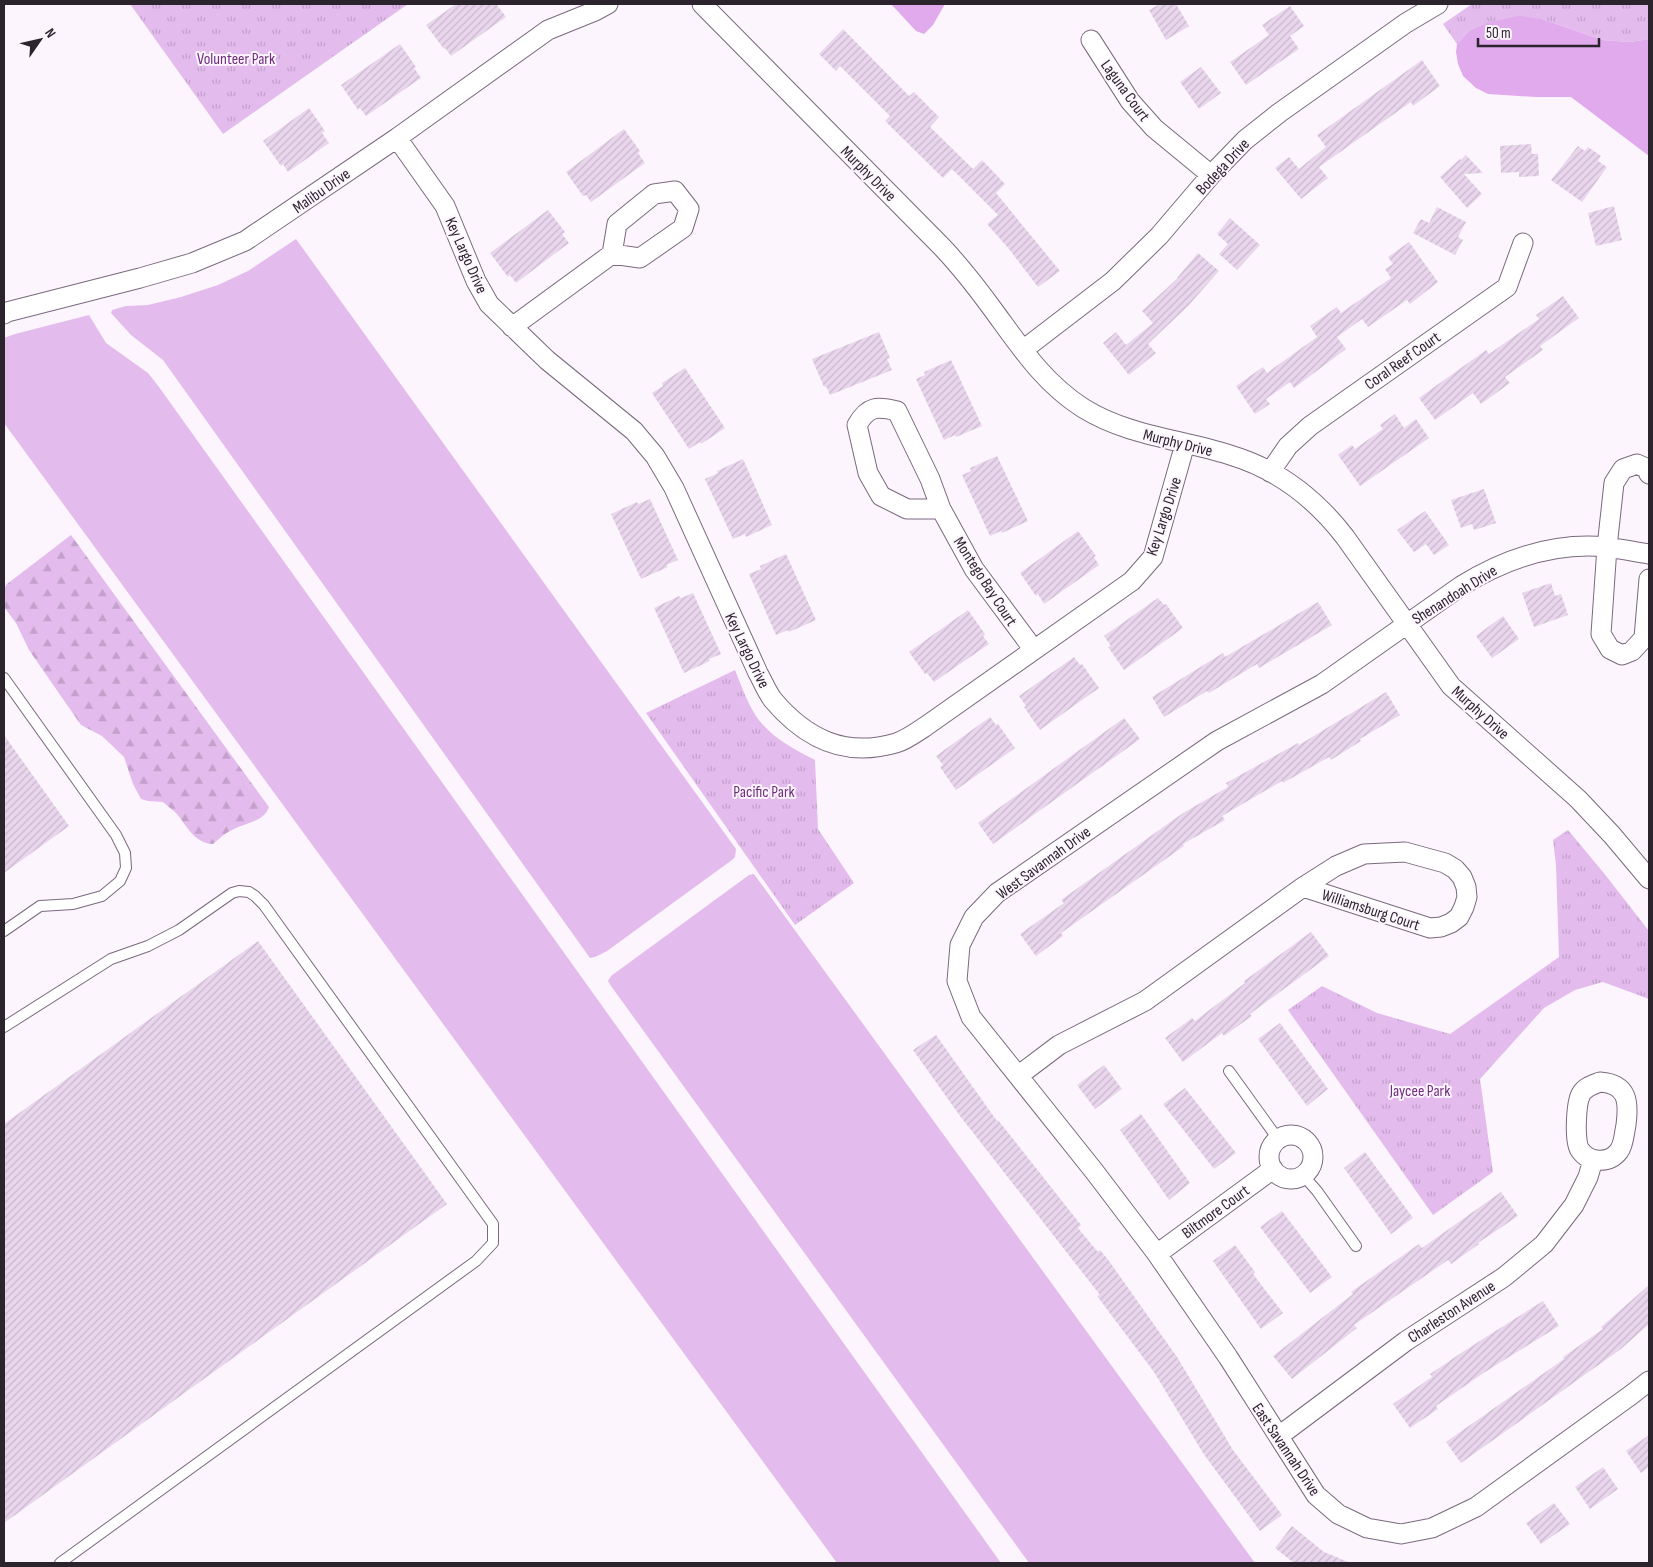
<svg xmlns="http://www.w3.org/2000/svg" width="1653" height="1567" viewBox="0 0 1653 1567" font-family="'Sofia Sans Condensed',sans-serif">
	<style>
		.grass { fill: #e3bbec }
		.forest { fill: url(#forest-firs) }
		.park { fill: url(#park-tufts) }
		.water { fill: #e0aaed }
		.building { fill: url(#building-hatch) }
		.lines { fill: none; stroke-linecap: round; stroke-linejoin: round }
		.lane-casing { stroke: #7a697e; stroke-width: 12 }
		.street-casing { stroke: #7a697e; stroke-width: 21 }
		.lane { stroke: #fff; stroke-width: 10 }
		.street { stroke: #fff; stroke-width: 19 }
		.labels { text-anchor: middle; stroke-width: 4; stroke-linejoin: round; paint-order: stroke }
		.park-label { font-size: 16px; fill: #6f2e7d; stroke: #fdf5fe }
		.street-label { font-size: 16px; fill: #2b242d; stroke: #fdf5fe }
	</style>
	<defs>
		<pattern id="forest-firs" width="22" height="20" patternUnits="userSpaceOnUse" patternTransform="scale(1.25)"><rect width="22" height="20" fill="#e3bbec"/><path d="M5 1l3.5 6h-7zM16 11l3.5 6h-7z" fill="#c3a1cb"/></pattern>
		<pattern id="park-tufts" width="24" height="20" patternUnits="userSpaceOnUse" patternTransform="scale(1.25)"><rect width="24" height="20" fill="#e3bbec"/><path d="M3 7l-1-3M5 7V3M7 7l1-3M15 17l-1-3M17 17v-4M19 17l1-3" fill="none" stroke="#c3a1cb"/></pattern>
		<pattern id="building-hatch" width="6" height="6" patternUnits="userSpaceOnUse" patternTransform="scale(1.25)"><rect width="6" height="6" fill="#e9d6ed"/><path d="M-1 1l2-2M0 6l6-6M5 7l2-2" fill="none" stroke="#c8b8cc"/></pattern>
	</defs>
	<rect width="100%" height="100%" fill="#fdf5fe"/>
	<path class="grass" d="M296,239L736,849L735,857L732,860L607,951L595,957L590,958L163,360L131,335L111,313L112,310L126,306L148,305L181,297L218,285L248,271Z
		M89,315L106,343L148,373L159,387L1001,1563H837L4,423V338L15,334Z
		M754,874L1255,1563H1029L611,986L608,981L611,976L749,875Z"/>
	<path class="forest" d="M71,535L269,807C264,822 245,823 232,830C225,833 219,839 213,844C194,843 187,826 176,813C172,809 167,806 163,802L148,801L141,799L133,784L124,757L102,736L81,725L29,650L16,623L4,607V589L7,584Z"/>
	<path class="park" d="M130,4H408L223,134Z
		M1472,4H1649V39L1630,42L1602,40L1542,19L1468,32L1457,44L1443,24Z
		M735,670C741,685 747,702 756,716C770,737 793,749 815,760L818,829L854,883L795,925L646,713Z
		M1568,830L1603,872L1649,931V999L1603,982L1575,990L1544,1008L1480,1079L1493,1172L1433,1215L1288,1010L1322,986L1377,1013L1450,1034L1559,957L1556,865L1553,840Z"/>
	<path class="water" d="M891,4H945L933,25L924,34L916,31Z
		M1519,16L1542,19L1602,40L1630,42L1649,39V156L1571,97H1536L1488,94L1476,88L1463,76L1458,64L1456,52L1457,44L1468,32L1487,23Z"/>
	<path class="building" d="M456,4H496L506,17L451,56L445,48L444,49L426,25Z
		M1160,4H1176L1189,26L1166,40L1149,10Z
		M1290,6L1304,26L1290,36L1299,49L1246,85L1230,62L1269,35L1262,25Z
		M843,29L909,96L914,92L939,117L930,127L973,169L982,160L1005,184L996,193L1060,271L1038,287L1009,249L987,224L998,215L952,169L943,178L885,121L890,116L840,66L836,71L819,54Z
		M400,44L416,67L414,68L421,78L366,116L360,108L358,110L341,85Z
		M1422,60L1440,86L1413,106L1411,102L1319,167L1328,178L1301,199L1275,168L1289,157L1299,169L1326,147L1317,135Z
		M1201,67L1221,93L1199,109L1180,82Z
		M309,108L325,131L322,133L329,143L288,172L283,164L281,166L263,141Z
		M624,129L640,151L638,153L645,163L591,202L586,195L583,196L566,172Z
		M1531,144L1532,154H1538L1539,176L1519,177V172L1501,173L1500,146Z
		M1578,146L1585,151L1588,147L1601,156L1598,161L1607,167L1582,202L1551,180Z
		M1466,155L1483,173L1464,174L1482,194L1467,208L1440,177L1460,159L1461,160Z
		M1614,206L1622,240L1596,246L1588,213Z
		M1437,207L1466,222L1458,237L1463,240L1455,255L1413,233L1421,219L1429,223Z
		M548,210L565,232L562,234L569,243L516,283L510,275L508,277L490,253Z
		M1230,218L1260,245L1237,270L1219,254L1228,244L1217,234Z
		M1409,242L1438,282L1410,304L1407,300L1368,327L1362,319L1337,337L1346,349L1294,388L1290,382L1266,399L1270,404L1255,414L1236,386L1263,367L1267,373L1317,337L1310,326L1337,307L1341,313L1391,278L1385,269L1393,264L1388,257Z
		M1198,253L1219,271L1188,306L1148,344L1156,353L1129,375L1103,343L1116,332L1126,345L1153,323L1142,311L1178,278H1177Z
		M1563,296L1579,318L1540,346L1543,350L1505,377L1510,383L1481,404L1473,393L1435,420L1419,398L1486,350L1489,354L1539,319L1536,315Z
		M879,332L890,358L887,359L892,370L830,395L826,386L824,387L812,359Z
		M951,360L982,426L956,437L955,435L944,440L916,379L925,375L924,372Z
		M685,368L725,428L701,444L700,442L689,449L652,393L663,386L662,383Z
		M1395,414L1404,428L1416,419L1429,438L1360,486L1338,455L1352,445L1355,449L1383,429L1380,425Z
		M997,456L1028,521L1002,533L1001,531L990,536L962,475L971,471L970,468Z
		M743,459L772,525L746,537L745,534L733,539L705,479L718,473L717,471Z
		M1484,489L1496,523L1474,530L1472,524L1461,528L1451,500Z
		M650,499L678,560L666,565L668,567L641,579L611,514L637,502L638,504Z
		M1425,511L1449,545L1434,555L1426,544L1414,552L1397,530Z
		M1078,531L1096,556L1094,557L1099,565L1044,604L1038,594L1036,596L1020,573Z
		M786,554L816,620L789,632L788,630L776,635L749,574L761,569L760,566Z
		M1551,583L1555,596L1561,594L1568,615L1534,627L1522,593Z
		M693,593L721,654L709,659L710,661L684,673L654,608L679,596L681,598Z
		M1158,598L1164,605L1166,604L1183,628L1124,670L1108,647L1111,646L1104,636Z
		M1318,602L1332,625L1259,668L1257,664L1209,693L1207,691L1164,717L1152,697L1223,653L1225,657Z
		M968,610L985,634L983,636L989,644L934,682L927,673L925,674L909,652Z
		M1503,616L1519,639L1492,658L1476,636Z
		M1074,657L1080,665L1082,664L1099,688L1040,730L1024,707L1026,706L1019,696Z
		M1386,692L1400,715L1360,739L1361,741L1331,760L1329,757L1283,783L1282,781L1222,816L1225,820L1183,844L1184,846L1061,933L1063,936L1036,956L1020,934L1064,903L1061,900L1183,813L1228,787L1226,783L1298,743L1299,745Z
		M990,717L996,725L998,724L1015,748L956,790L940,767L943,765L936,756Z
		M1124,718L1140,739L993,844L978,823Z
		M4,735L69,826L4,873Z
		M1311,932L1329,956L1250,1014L1252,1016L1224,1036L1222,1033L1183,1062L1165,1038L1192,1018L1195,1021L1245,983L1244,981Z
		M258,941L447,1204L4,1523V1124Z
		M1280,1023L1328,1089L1307,1106L1258,1039Z
		M936,1035L997,1121L998,1120L1081,1225L1078,1228L1098,1252L1100,1250L1109,1261L1177,1357L1233,1450L1282,1515L1260,1531L1203,1453L1154,1372L1097,1296L1100,1295L960,1116L913,1050Z
		M1104,1065L1122,1089L1095,1109L1077,1085Z
		M1185,1088L1236,1153L1214,1169L1163,1104Z
		M1141,1114L1190,1183L1169,1200L1120,1130Z
		M1365,1152L1413,1218L1391,1234L1344,1168Z
		M1501,1192L1518,1216L1478,1243L1479,1244L1451,1264L1448,1260L1354,1325L1357,1328L1292,1379L1273,1356L1353,1294L1351,1292L1419,1244L1422,1248Z
		M1282,1211L1332,1277L1310,1293L1260,1227Z
		M1235,1245L1255,1272L1253,1274L1283,1313L1261,1329L1213,1261Z
		M1649,1285V1324L1621,1349L1461,1463L1446,1442L1564,1359L1563,1357L1603,1329L1601,1327Z
		M1543,1301L1559,1326L1485,1372L1436,1406L1438,1409L1410,1428L1393,1404L1432,1377L1430,1374L1464,1351Z
		M1649,1435V1467L1641,1473L1626,1451Z
		M1603,1467L1618,1489L1590,1509L1575,1487Z
		M1554,1503L1570,1524L1541,1544L1526,1523Z
		M1292,1526L1324,1552L1351,1563H1294L1275,1548Z"/>
	<g class="lines">
		<g class="lane-casing">
			<path id="lane" d="M4,678L116,835L125,853L126,868L120,881L102,896L73,904L40,906L4,931
				M4,1027L111,959L148,946L179,930L232,893L239,891L249,892L255,896L264,905L493,1224V1243L476,1261L60,1563
				M1229,1071L1278,1139
				M1303,1175L1317,1191L1356,1246"/>
		</g>
		<g class="street-casing">
			<path id="street" d="M702,4L942,247C961,267 978,289 994,311C1021,348 1044,383 1083,408C1128,436 1180,439 1230,455C1277,469 1315,498 1345,537L1451,686L1578,799L1612,835L1649,879
				M1091,40L1130,101L1154,128L1211,175
				M397,138L445,206L476,281L489,304L547,360L634,431L655,456L674,488L758,673C763,682 767,692 773,700C806,739 845,758 896,743C906,740 917,732 926,726L1132,581L1153,557L1185,444
				M4,314L7,312L140,278L192,263L245,241L397,138L548,30L595,11L608,4
				M512,327L612,254L640,258L683,228L689,209L675,191L654,194L617,224L612,254
				M1023,350L1113,281L1159,236L1211,175L1245,140L1279,113L1406,23L1438,4
				M1270,472L1288,446L1310,426L1507,287L1523,243
				M1649,474L1646,468L1637,464L1623,469L1614,483L1607,547L1601,634L1610,649L1622,655L1632,651L1644,638L1649,579
				M941,509H907L881,496L868,473L857,425C868,406 877,406 897,411L930,479L941,509L974,569L1034,650
				M1649,554C1629,551 1609,546 1588,546C1542,546 1500,562 1461,586L1322,684L1217,741L997,893L974,917L960,945L957,981L971,1017L1094,1171L1157,1254L1228,1357L1316,1495L1338,1514L1367,1528L1401,1534L1432,1528L1476,1507L1631,1395L1649,1381
				M1018,1076L1059,1045L1145,1001L1303,887L1336,866L1364,854L1405,852L1445,863L1455,869L1462,877L1466,887L1467,897L1464,907L1459,917L1451,923L1441,927L1430,928L1303,887
				M1600,1082C1628,1084 1629,1102 1626,1125C1624,1134 1624,1144 1619,1151C1609,1164 1589,1163 1580,1150C1574,1142 1576,1103 1581,1094C1585,1087 1592,1085 1600,1082Z
				M1269 1157a22 22 0 1 1 44 0a22 22 0 1 1-44 0Z
				M1157,1254L1273,1169
				M1279,1436L1406,1341L1504,1277L1544,1244L1574,1205L1588,1177L1593,1160"/>
		</g>
		<use href="#lane" class="lane"/>
		<use href="#street" class="street"/>
	</g>
	<g class="labels">
		<g class="park-label">
			<text x="236" y="64">Volunteer Park</text>
			<text x="764" y="797">Pacific Park</text>
			<text x="1420" y="1096">Jaycee Park</text>
		</g>
		<g class="street-label">
			<text transform="translate(1126 90) rotate(54)" y="6">Laguna Court</text>
			<text transform="translate(1222 166) rotate(-47)" y="6">Bodega Drive</text>
			<text transform="translate(869 173) rotate(45)" y="6">Murphy Drive</text>
			<text transform="translate(321 190) rotate(-35)" y="6">Malibu Drive</text>
			<text transform="translate(467 255) rotate(66)" y="6">Key Largo Drive</text>
			<text transform="translate(1402 360) rotate(-35)" y="6">Coral Reef Court</text>
			<text transform="translate(1178 442) rotate(14)" y="6">Murphy Drive</text>
			<text transform="translate(1163 516) rotate(-72)" y="6">Key Largo Drive</text>
			<text transform="translate(986 581) rotate(57)" y="6">Montego Bay Court</text>
			<text transform="translate(1454 594) rotate(-32)" y="6">Shenandoah Drive</text>
			<text transform="translate(748 650) rotate(64)" y="6">Key Largo Drive</text>
			<text transform="translate(1481 712) rotate(42)" y="6">Murphy Drive</text>
			<text transform="translate(1043 862) rotate(-36)" y="6">West Savannah Drive</text>
			<text transform="translate(1371 909) rotate(18)" y="6">Williamsburg Court</text>
			<text transform="translate(1215 1211) rotate(-36)" y="6">Biltmore Court</text>
			<text transform="translate(1451 1311) rotate(-33)" y="6">Charleston Avenue</text>
			<text transform="translate(1287 1449) rotate(56)" y="6">East Savannah Drive</text>
		</g>
	</g>
	<rect width="1653" height="1567" fill="none" stroke="#2b242d" stroke-width="10"/>
	<g transform="translate(40 40) rotate(56)" stroke="#fdf5fe" stroke-width="4" paint-order="stroke">
	<path d="M0-4L9 19L0 12L-9 19Z" fill="#2b242d"/>
	<text y="-8" font-size="14" font-weight="bold" text-anchor="middle" fill="#2b242d">N</text>
	</g>
	<path d="M1478 38v8h121v-8" fill="none" stroke="#2b242d" stroke-width="2.5"/>
	<text x="1486" y="38" font-size="15" fill="#2b242d" stroke="#fdf5fe" stroke-width="4" paint-order="stroke">50 m</text>
</svg>
